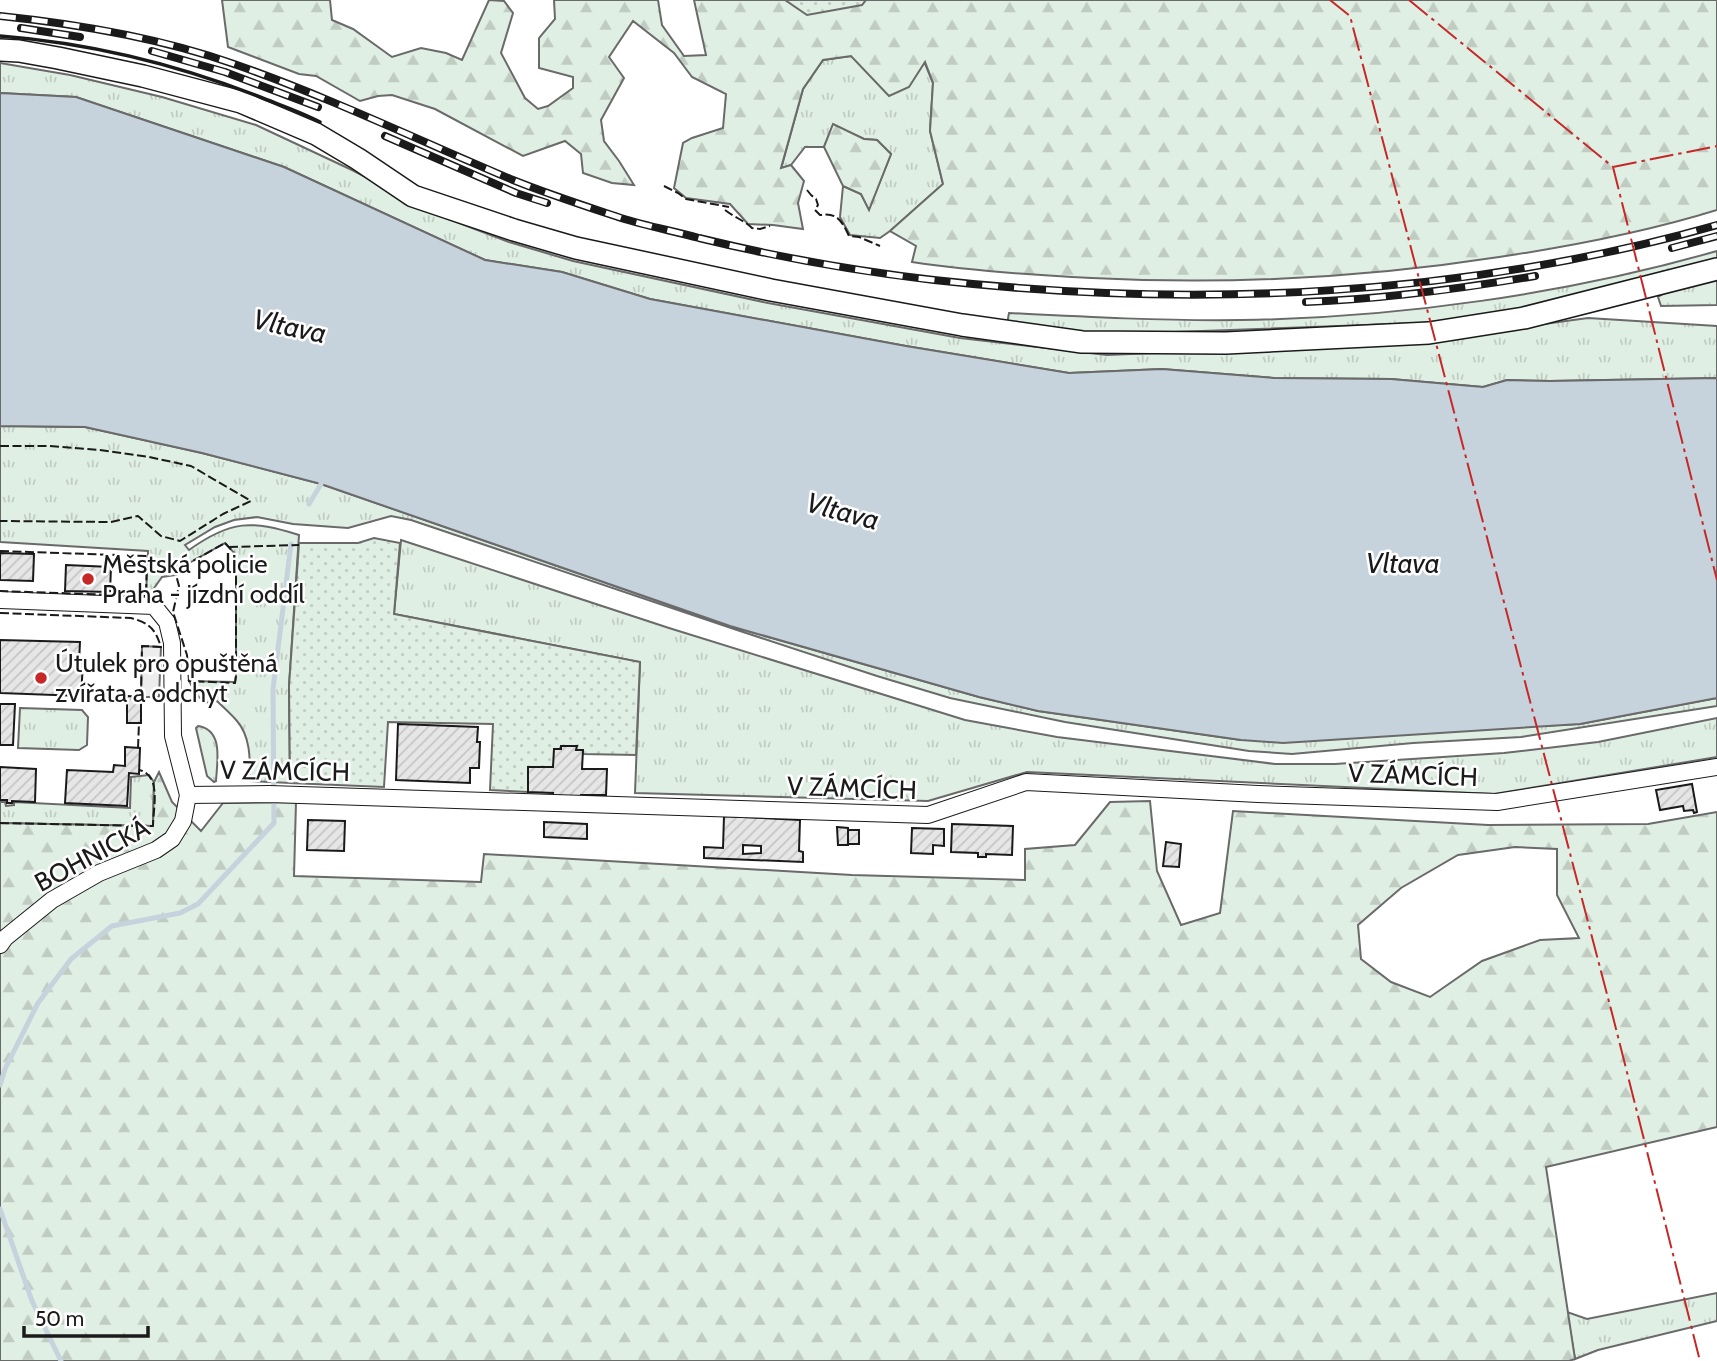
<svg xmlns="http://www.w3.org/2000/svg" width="1717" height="1361" viewBox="0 0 1717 1361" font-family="Cabin,sans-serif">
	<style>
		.grass { fill: url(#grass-tufts); stroke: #6a6a6a; stroke-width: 2 }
		.forest { fill: url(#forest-firs); stroke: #6a6a6a; stroke-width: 2; fill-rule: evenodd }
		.garden { fill: url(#garden-dots); stroke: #6a6a6a; stroke-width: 2 }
		.parking { fill: #ededed; stroke: #6a6a6a; stroke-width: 2 }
		.water { fill: #c6d2dc; stroke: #6a6a6a; stroke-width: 2 }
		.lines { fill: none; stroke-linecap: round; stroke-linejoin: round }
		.stream { stroke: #c6d2dc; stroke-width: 5 }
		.building { fill: url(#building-hatch); stroke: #1a1a1a; stroke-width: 2; fill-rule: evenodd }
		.street-casing { stroke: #1a1a1a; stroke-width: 18 }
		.secondary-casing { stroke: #1a1a1a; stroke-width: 24 }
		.street { stroke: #fff; stroke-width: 16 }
		.secondary { stroke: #fff; stroke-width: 21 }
		.rail-casing { stroke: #1a1a1a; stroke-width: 8 }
		.rail { stroke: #fff; stroke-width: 5; stroke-dasharray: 16; stroke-linecap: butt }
		.fence { stroke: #1a1a1a; stroke-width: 2; stroke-dasharray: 9 3.5; stroke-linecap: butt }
		.wall { stroke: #1a1a1a; stroke-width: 3.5 }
		.power { stroke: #c62828; stroke-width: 2; stroke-dasharray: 24 5 3.5 5; stroke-linecap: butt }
		.poi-dot { fill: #c62828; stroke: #fff; stroke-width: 2.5 }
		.labels { text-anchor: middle; stroke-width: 5; stroke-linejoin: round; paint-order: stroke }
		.poi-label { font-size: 26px; fill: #1a1a1a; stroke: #fff; text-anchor: start }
		.street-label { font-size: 26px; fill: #1a1a1a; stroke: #fff }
		.water-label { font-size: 28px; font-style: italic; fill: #1a1a1a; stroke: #fff }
	</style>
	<defs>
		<pattern id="grass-tufts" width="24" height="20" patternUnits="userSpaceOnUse" patternTransform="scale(1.75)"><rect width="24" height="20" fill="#e0efe3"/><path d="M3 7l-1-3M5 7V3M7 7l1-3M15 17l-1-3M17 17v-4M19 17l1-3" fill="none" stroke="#c0ccc2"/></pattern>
		<pattern id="forest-firs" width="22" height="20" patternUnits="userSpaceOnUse" patternTransform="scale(1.75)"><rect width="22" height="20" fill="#e0efe3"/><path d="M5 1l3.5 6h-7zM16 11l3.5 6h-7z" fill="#c0ccc2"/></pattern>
		<pattern id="garden-dots" width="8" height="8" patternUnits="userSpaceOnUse" patternTransform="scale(1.75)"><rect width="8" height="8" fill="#e0efe3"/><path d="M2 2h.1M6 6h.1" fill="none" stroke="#c0ccc2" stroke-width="1.8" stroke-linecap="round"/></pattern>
		<pattern id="building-hatch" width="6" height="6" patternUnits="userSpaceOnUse" patternTransform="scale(1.75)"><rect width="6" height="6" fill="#e6e6e6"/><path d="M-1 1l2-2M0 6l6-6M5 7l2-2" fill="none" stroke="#c5c5c5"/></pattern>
	</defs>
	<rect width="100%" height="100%" fill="#fff"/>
	<path class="grass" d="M851,56L924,61L933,83L930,131L943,184L890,231L880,238L850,235L840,217L843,186L861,194L869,209L891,154L877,140L864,139L833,125L824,147H805L791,165L781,169L803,89L823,60Z
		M0,63L70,75L162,97L256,125L352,170L446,218L509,242L573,261L768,303L960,338L1107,355L1411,342L1588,318L1717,326V378L1550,381L1507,380L1483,387L1391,379L1274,378L1162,369L1069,373L906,346L650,299L562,272L485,260L284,167L76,97L0,93Z
		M1717,251V259L1563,299L1489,315L1421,323L1118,334L1068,333L1007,324L1009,313C1086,317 1164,321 1241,320C1397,318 1567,294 1717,251Z
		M1717,277V305L1661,306L1658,297L1671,289Z
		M0,426L85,427L202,453L321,484L730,626L979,697L1038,711L1241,740L1580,724L1717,698V706L1521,737L1413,743L1292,754L1249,751L1065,722L950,698L877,676L737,630L411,520L391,516L348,528L293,524L257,517L234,520L215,527L185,545L189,550C231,520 251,520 299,535L289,686L290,783L250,781C250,761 251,737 237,721C231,714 223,707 217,701L205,703L197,695L189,681L235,682L236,676V555L225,543L175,571L176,575L162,577L152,591L146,595L148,551L0,542Z
		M401,540L669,628L965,720L1057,737L1275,764H1335L1504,753L1598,742L1717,718V757L1494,794L1027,772L928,801L635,793L640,662L394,614Z
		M20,708L82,710L88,717L87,745L79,750L18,748Z
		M198,726C224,730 217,762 216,781L214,782L207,776L196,728Z
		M149,775L154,782L153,826L0,823V802H5L6,806L14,805V802L130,808L131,777Z
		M1717,1293V1321L1598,1350L1575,1359L1567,1312L1587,1319Z"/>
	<path class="forest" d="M222,0H330L332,20L353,29L392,57L421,48L446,53L462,60L489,0L504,1L513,13L501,53L525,98L538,109L548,106L573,88V77L539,68V38L555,19L554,0H658L662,25L684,56L706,55L694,0H1717V210C1646,232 1573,246 1499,257C1364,278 1229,285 1092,278C1032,275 972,271 912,262L916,246L890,231L943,184L930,131L933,83L925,62L909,87L889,96L851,56L823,60L803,89L781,168L791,165L804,181L798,203L803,229L773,225L748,224L730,204L686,198L674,188L683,143L692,138L723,128L726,94L692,77L674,53L633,21L609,57L624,78L601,120L604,141L619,161L634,185L612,183L583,173L581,154L565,141L523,156L435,109L392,95L378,96L360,101L316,76L299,74L228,47Z
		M833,124L864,139L877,140L891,154L869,210L861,194L843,186L824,147Z
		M159,772L172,802L201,831L223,803L296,802L294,876L481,882L484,854L852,875L1025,880V849L1075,845L1110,802L1150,801L1157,871L1181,925L1220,913L1233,811L1488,825L1648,824L1717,812V1127L1546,1167L1575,1359L1569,1361H0V823L153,826L154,782ZM1515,847L1557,849V895L1579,938L1540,940L1482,961L1430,997L1391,982L1361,959L1358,925L1401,888L1458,855Z"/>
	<path class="garden" d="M785,0H866L862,5L807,15Z
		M374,538L400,543L394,614L640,662L636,755L583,754V750H576V746H561L553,767H528V792L490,790L493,724L388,722L384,787L290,783L289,686L299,543H358Z"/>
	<path class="parking" d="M142,646L161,647L159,697H141Z"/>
	<path class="water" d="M0,93L76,97L284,167L485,260L562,272L650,299L906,346L1069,373L1162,369L1274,378L1391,379L1483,387L1507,380L1550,381L1717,378V698L1580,724L1283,743L1241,740L1038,711L979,697L730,626L321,484L202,453L85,427L0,426Z"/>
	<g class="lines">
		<path class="stream" d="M309,504L321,484V478
			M0,1085L5,1069L38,1003L71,959L112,926L180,913L198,904L274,823L273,689L291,544
			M0,1209L32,1301L61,1361"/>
	</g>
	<path class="building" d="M0,553L34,554L33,581L0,580Z
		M66,565L111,567L110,592L65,591Z
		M0,640L80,642L79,662L83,663L81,696L0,693Z
		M127,696L141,697V723H127Z
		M0,704H15L13,745H0Z
		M398,724L478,727L477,742H480L479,768H470V783L396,780Z
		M561,746H577L576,750H583L582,769H607L606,795H581V799L552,798L553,793L528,792V767H553L554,749H561Z
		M125,747L140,748L139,774L129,773L127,806L65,803L67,770L113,772L114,765L125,766Z
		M0,767L36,769L35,802L12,801V803H7V800H0Z
		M1692,784L1697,812L1694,813L1693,810L1684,811L1683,806L1660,810L1656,790Z
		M724,816L800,820L799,851L803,852V862L704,858V847L723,848ZM743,845L761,846V853L743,854Z
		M308,820L345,821L344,851L307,850Z
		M544,822L587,824V839L544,837Z
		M952,824L1013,826L1012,855L986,854V857H978V853L951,852Z
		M837,827L848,828V845H838Z
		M912,828L944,829V846L933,845V854L911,853Z
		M848,830H859V844H848Z
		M1166,842L1181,844L1179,867L1163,866Z"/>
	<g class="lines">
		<g class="street-casing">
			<path id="street" d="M0,600L154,606L167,622L172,643L173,736L188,795L183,821L172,839L156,850L99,873L52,900L5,938L0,945
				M188,795L269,794L928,815L1026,782L1258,794L1497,802L1717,767"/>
		</g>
		<g class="secondary-casing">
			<path id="secondary" d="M0,50L19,51L58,58L143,76L241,102L316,134L358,159L413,196L514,230L576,248L771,290L962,325L1082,342L1226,343L1429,333L1524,318L1717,269"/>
		</g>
		<use href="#street" class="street"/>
		<use href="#secondary" class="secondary"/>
		<g class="rail-casing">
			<path id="rail" d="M0,16C78,24 160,38 234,64C329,97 420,141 513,180C548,194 585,206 621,218C647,226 673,231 699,238C777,257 855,271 934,280C1195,309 1463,297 1717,225
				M21,28L80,37
				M152,51L225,72L318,107
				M385,136L516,193L547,203
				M1672,248L1717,236
				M1306,302C1383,299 1459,289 1535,276"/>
		</g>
		<use href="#rail" class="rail"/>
		<path class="fence" d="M664,186L678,193L686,199L729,207
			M807,190L811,195L816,199L818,205L815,210L820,215C837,212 842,221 849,236L859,237L880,246
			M725,210C734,217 745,221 752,228L760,229L770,226
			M0,446H49L100,450L149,457L191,466L251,501L223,514L180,541L161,536L138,516L111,522L0,521
			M225,543L236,555V676L235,683L189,681L187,655L173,612L179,586L175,571Z
			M229,547L299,545
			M0,551L147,556L146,596L0,591
			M0,613L131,618C149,623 155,628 161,647L142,646L141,697
			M138,748L139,723
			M0,823L153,826C153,808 162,775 139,770"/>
		<path class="wall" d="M0,36C90,43 176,64 260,97C280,105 301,112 320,122"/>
		<path class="power" d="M1330,0L1350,16L1613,1017L1700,1361
			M1409,0L1613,167L1717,580
			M1613,167L1717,146"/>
	</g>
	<g class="poi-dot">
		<circle cx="88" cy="579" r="7"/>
		<circle cx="41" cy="678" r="7"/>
	</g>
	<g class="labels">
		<g class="poi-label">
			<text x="102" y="573">Městská policie<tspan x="102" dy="30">Praha - jízdní oddíl</tspan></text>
			<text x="55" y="672">Útulek pro opuštěná<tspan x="55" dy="30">zvířata a odchyt</tspan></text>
		</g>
		<g class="street-label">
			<text transform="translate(285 771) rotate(1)" y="9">V ZÁMCÍCH</text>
			<text transform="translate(1413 775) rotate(2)" y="9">V ZÁMCÍCH</text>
			<text transform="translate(852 788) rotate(2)" y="9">V ZÁMCÍCH</text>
			<text transform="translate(92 855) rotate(-28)" y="9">BOHNICKÁ</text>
		</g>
		<g class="water-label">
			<text transform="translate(290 326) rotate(12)" y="10">Vltava</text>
			<text transform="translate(843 511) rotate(15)" y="10">Vltava</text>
			<text x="1403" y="573">Vltava</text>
		</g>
	</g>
	<path d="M24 1326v10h124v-10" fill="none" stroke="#1a1a1a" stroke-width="3.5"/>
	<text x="35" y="1326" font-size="21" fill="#1a1a1a" stroke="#ffffff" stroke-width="5" paint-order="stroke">50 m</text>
</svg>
